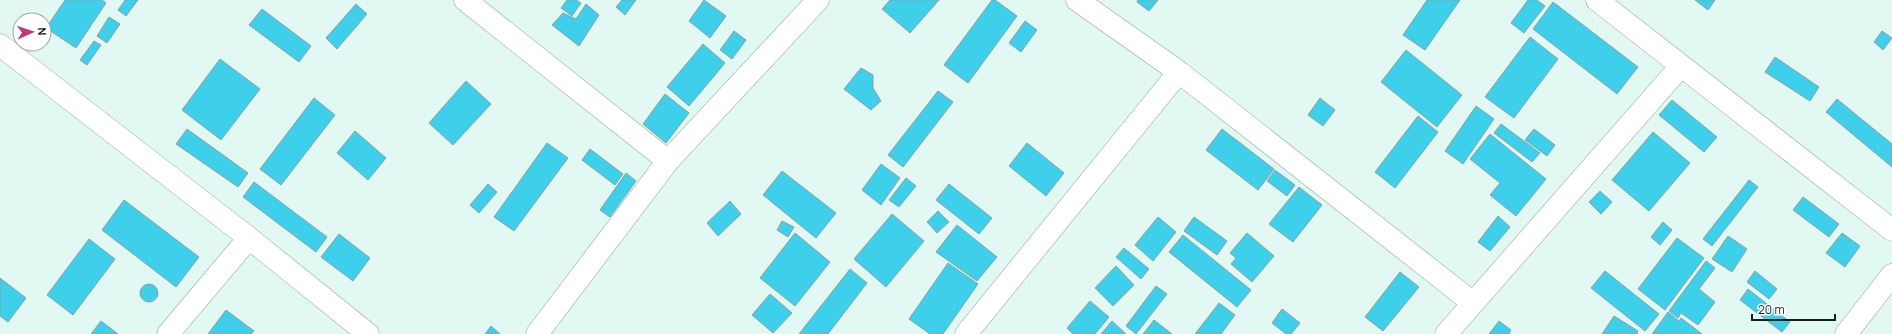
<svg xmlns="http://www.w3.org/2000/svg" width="1892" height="334" viewBox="0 0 1892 334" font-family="Manrope,sans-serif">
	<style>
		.building { fill: #3ed0eb; stroke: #8ba0a5 }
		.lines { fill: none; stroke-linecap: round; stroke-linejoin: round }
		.minor-casing { stroke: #8ca29c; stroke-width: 23 }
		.minor { stroke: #fff; stroke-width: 22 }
	</style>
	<rect width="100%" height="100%" fill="#e2f9f3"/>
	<path class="building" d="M65,0H102L106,3L76,48L46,28Z
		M125,0H138L126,16L118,10Z
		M567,0H576L581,3L572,16L561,8Z
		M622,0H636L625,15L616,7Z
		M704,0L726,16L710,38L689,21Z
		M890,0H939L910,33L882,9Z
		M992,0H995L1017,16L968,83L944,65Z
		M1138,0H1158L1149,11L1137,2Z
		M1427,0H1460L1425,50L1403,35Z
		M1528,0H1537L1545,6L1524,33L1511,23Z
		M1695,0H1715L1708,10Z
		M1553,2L1638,67L1617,94L1533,29Z
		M356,4L367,14L337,49L326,38Z
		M586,4L599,15L579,46L552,25L563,13L576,19Z
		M262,9L311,46L299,62L249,25Z
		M109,17L120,24L107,43L97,36Z
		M1025,21L1037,30L1021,52L1009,43Z
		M734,31L746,40L732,59L720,50Z
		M1882,31L1892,38L1883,50L1874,42Z
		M1530,37L1558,59L1514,118L1485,97Z
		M94,41L101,45L87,65L80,60Z
		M703,44L725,63L689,106L667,87Z
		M1406,50L1462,95L1437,127L1381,82Z
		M1775,57L1819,87L1810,101L1765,72Z
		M220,59L260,89L221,140L182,110Z
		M861,68L873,75V88L881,101L871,110L844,89Z
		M466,81L491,104L453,145L429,123Z
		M938,91L953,102L903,167L888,155Z
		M665,94L689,113L666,143L643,124Z
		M314,98L335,115L281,185L260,169Z
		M1320,98L1335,110L1323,126L1308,115Z
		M1837,99L1892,144V167L1826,112Z
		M1672,100L1717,137L1704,152L1659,115Z
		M1476,106L1494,119L1463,164L1445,151Z
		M1418,116L1438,132L1395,188L1375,172Z
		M1501,124L1540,153L1532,162L1494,133Z
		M187,129L248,173L238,187L176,144Z
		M1222,129L1274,169L1258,190L1206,150Z
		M1534,129L1555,145L1547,156L1525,140Z
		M355,131L386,158L368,180L337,153Z
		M1653,132L1690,163L1649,211L1612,180Z
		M1490,134L1546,179L1516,216L1490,195L1500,183L1470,159Z
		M547,143L568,158L514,231L494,217Z
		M1027,143L1064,173L1046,196L1009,166Z
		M590,149L623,174L615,185L582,160Z
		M881,164L900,178L881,205L862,190Z
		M1275,170L1295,185L1287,196L1267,181Z
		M782,171L836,213L816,238L763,195Z
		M626,173L636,181L610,217L600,210Z
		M906,178L916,186L899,207L889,200Z
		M1749,180L1758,187L1712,246L1703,239Z
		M254,182L327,237L316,252L243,197Z
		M488,184L497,192L479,213L470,205Z
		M949,184L992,218L979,234L936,200Z
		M1299,187L1322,205L1293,242L1269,224Z
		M1600,191L1612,202L1601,214L1589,202Z
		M1803,197L1839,224L1829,237L1793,210Z
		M124,200L199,257L176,287L102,230Z
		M730,201L741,214L718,236L707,223Z
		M938,211L949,222L937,233L927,222Z
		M892,214L924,241L886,287L854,259Z
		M1498,216L1510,227L1490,251L1478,242Z
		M1158,217L1176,232L1153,261L1135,245Z
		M1194,217L1227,241L1217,255L1184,231Z
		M782,221L794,227L788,237L777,230Z
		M1663,222L1672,230L1660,245L1651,237Z
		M957,225L997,257L977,281L936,252Z
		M795,233L830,262L795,306L760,278Z
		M1247,233L1274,256L1252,282L1231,264L1236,258L1230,253Z
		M1842,233L1860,246L1845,267L1826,253Z
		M339,234L370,258L353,281L321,257Z
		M1183,235L1251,290L1237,307L1169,252Z
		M1728,236L1747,249L1732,272L1712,259Z
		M1677,238L1704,258L1665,310L1638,289Z
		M89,239L115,259L73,315L47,295Z
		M1124,248L1149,269L1141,279L1116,257Z
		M1706,261L1715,268L1699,289L1715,302L1698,325L1681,313L1678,318L1669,311Z
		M948,263L978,284L943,334H930L909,319Z
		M1116,266L1134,285L1113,306L1095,288Z
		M850,269L867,283L828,334H799Z
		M1605,271L1659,314L1645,331L1591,288Z
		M1755,271L1777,289L1769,299L1747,282Z
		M1400,272L1419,287L1383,331L1365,317Z
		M0,278L26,298L8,322L0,316Z
		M140 293a9 9 0 1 1 18 0a9 9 0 1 1-18 0Z
		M1156,286L1167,294L1136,334L1126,326Z
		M1748,289L1790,322L1782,332L1740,300Z
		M770,294L792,313L773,333L752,315Z
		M1090,301L1109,317L1095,334H1073L1067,328Z
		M1219,303L1235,315L1221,334H1195Z
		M1282,309L1300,323L1291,334H1286L1272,323Z
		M226,310L254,331L251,334H208Z
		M1668,312L1679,321L1681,318L1702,334H1652Z
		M1614,316L1638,331L1637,334H1602Z
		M1154,320L1172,334H1143Z
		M101,321L118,334H91Z
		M1112,321L1126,334H1101Z
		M1499,321L1511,330L1509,334H1489Z
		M491,326L500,334H485Z"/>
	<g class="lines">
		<g class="minor-casing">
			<path id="minor" d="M465,0L668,161
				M1077,0L1179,72L1473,303
				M1597,0L1892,230
				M0,45L249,238L368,334
				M168,334L249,238
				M537,334L668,161L818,0
				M966,334L1179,72
				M1446,334L1681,66
				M1846,334L1892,275"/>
		</g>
		<use href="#minor" class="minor"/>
	</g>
	<g transform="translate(32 32) rotate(87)"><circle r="19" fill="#ffffff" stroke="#a2a5a5"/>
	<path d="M0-3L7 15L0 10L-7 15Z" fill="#be3a7f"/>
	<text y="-6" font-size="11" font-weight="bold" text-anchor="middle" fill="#161f1d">N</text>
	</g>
	<path d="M1752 314v6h83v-6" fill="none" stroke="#161f1d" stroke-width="2"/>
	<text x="1758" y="314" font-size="12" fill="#161f1d" stroke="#ffffff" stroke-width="3" paint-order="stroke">20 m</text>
</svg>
